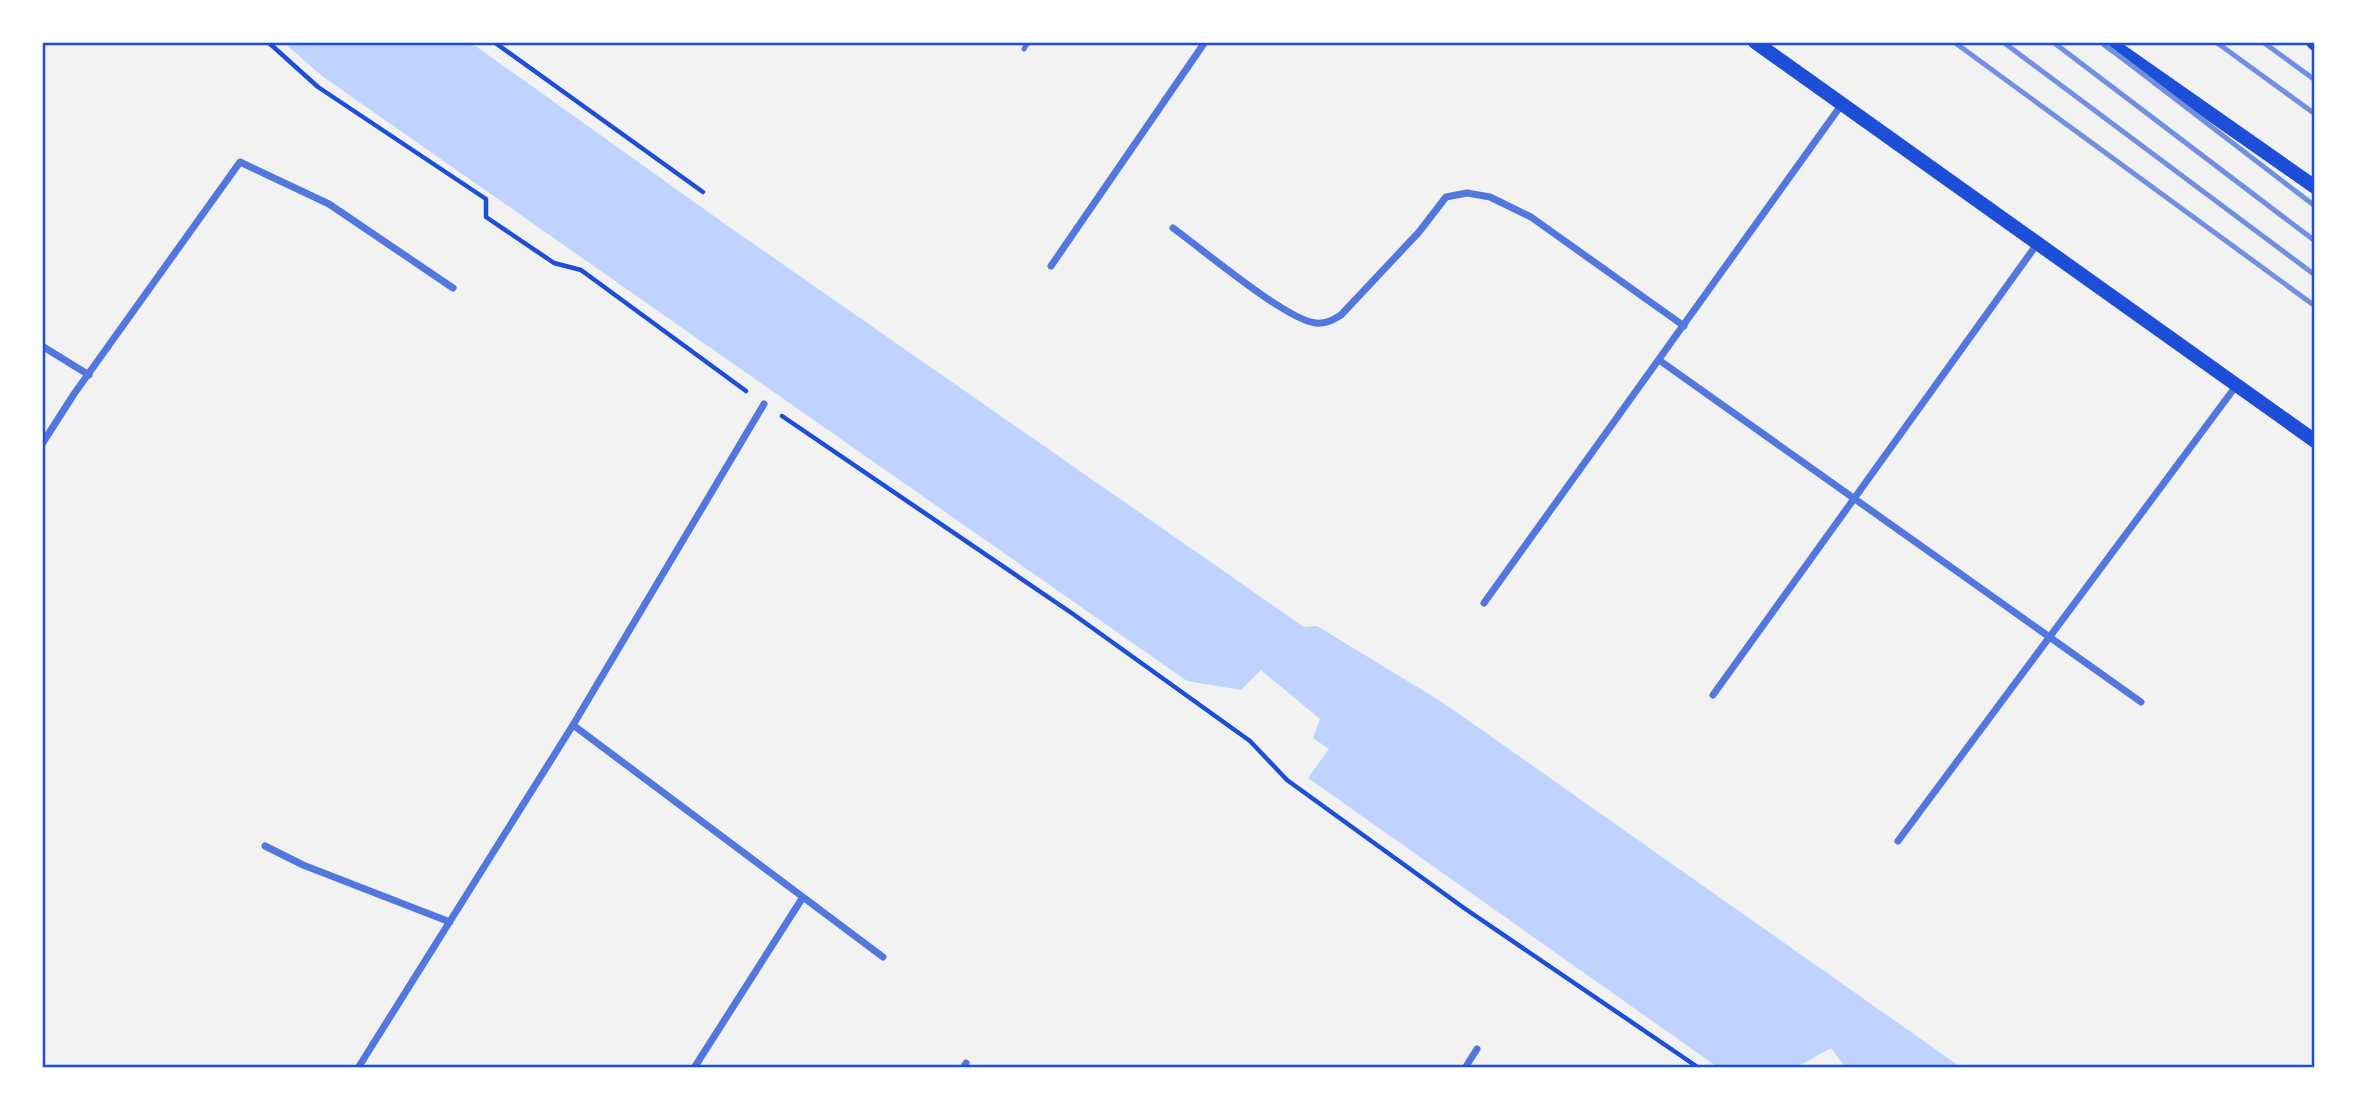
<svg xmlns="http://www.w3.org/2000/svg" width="2357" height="1110" viewBox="0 0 2357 1110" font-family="Arial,sans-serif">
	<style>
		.water { fill: #bfd3fe }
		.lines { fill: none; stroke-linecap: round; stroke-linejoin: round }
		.path { stroke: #1d4ed8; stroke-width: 4.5 }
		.service { stroke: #5277de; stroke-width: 5 }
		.minor { stroke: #5277de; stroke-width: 7 }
		.secondary { stroke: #1d4ed8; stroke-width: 14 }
		.rail { stroke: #7290e2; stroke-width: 5 }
		.neatline { fill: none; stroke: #1d4ed8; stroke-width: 2.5 }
	</style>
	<rect width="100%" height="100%" fill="#f2f2f2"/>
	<path class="water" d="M283,42H470L725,224L1304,627L1317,626L1442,702L1962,1068H1846L1831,1048L1795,1068H1719L1308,778L1329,749L1313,738L1320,719L1261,670L1241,690L1187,681L322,76Z"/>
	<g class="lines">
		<path class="path" d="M268,42L318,87L486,199V217L554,263L581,270L746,391
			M494,42L703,192
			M782,416L1073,614L1250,741L1287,780L1464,908L1699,1068"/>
		<path class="service" d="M1024,49L1028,42"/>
		<path class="minor" d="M1173,228C1201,248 1287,321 1316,323C1326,324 1333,320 1341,315L1419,232L1446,197L1467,193L1490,197L1531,217L1684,326
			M1051,266L1205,42
			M42,346L89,375
			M1659,360L2141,702
			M42,444L74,394L240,162L329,204L453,288
			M1484,603L1842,104
			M1713,695L2037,244
			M573,725L883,957
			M1898,841L2236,386
			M265,846L303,865L450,922
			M358,1068L573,725L764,404
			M694,1068L803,897
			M963,1068L966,1063
			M1465,1068L1477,1049"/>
		<path class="secondary" d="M1755,42L2315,441
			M2108,42L2315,187
			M2313,42L2315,44"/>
		<path class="rail" d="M1954,42L2315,306
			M2003,42L2315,275
			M2053,42L2315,241
			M2101,42L2315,206
			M2216,42L2315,114
			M2263,42L2315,80"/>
	</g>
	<rect width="2357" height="1110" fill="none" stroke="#ffffff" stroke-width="88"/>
	<rect x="44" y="44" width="2269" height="1022" class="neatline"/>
</svg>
